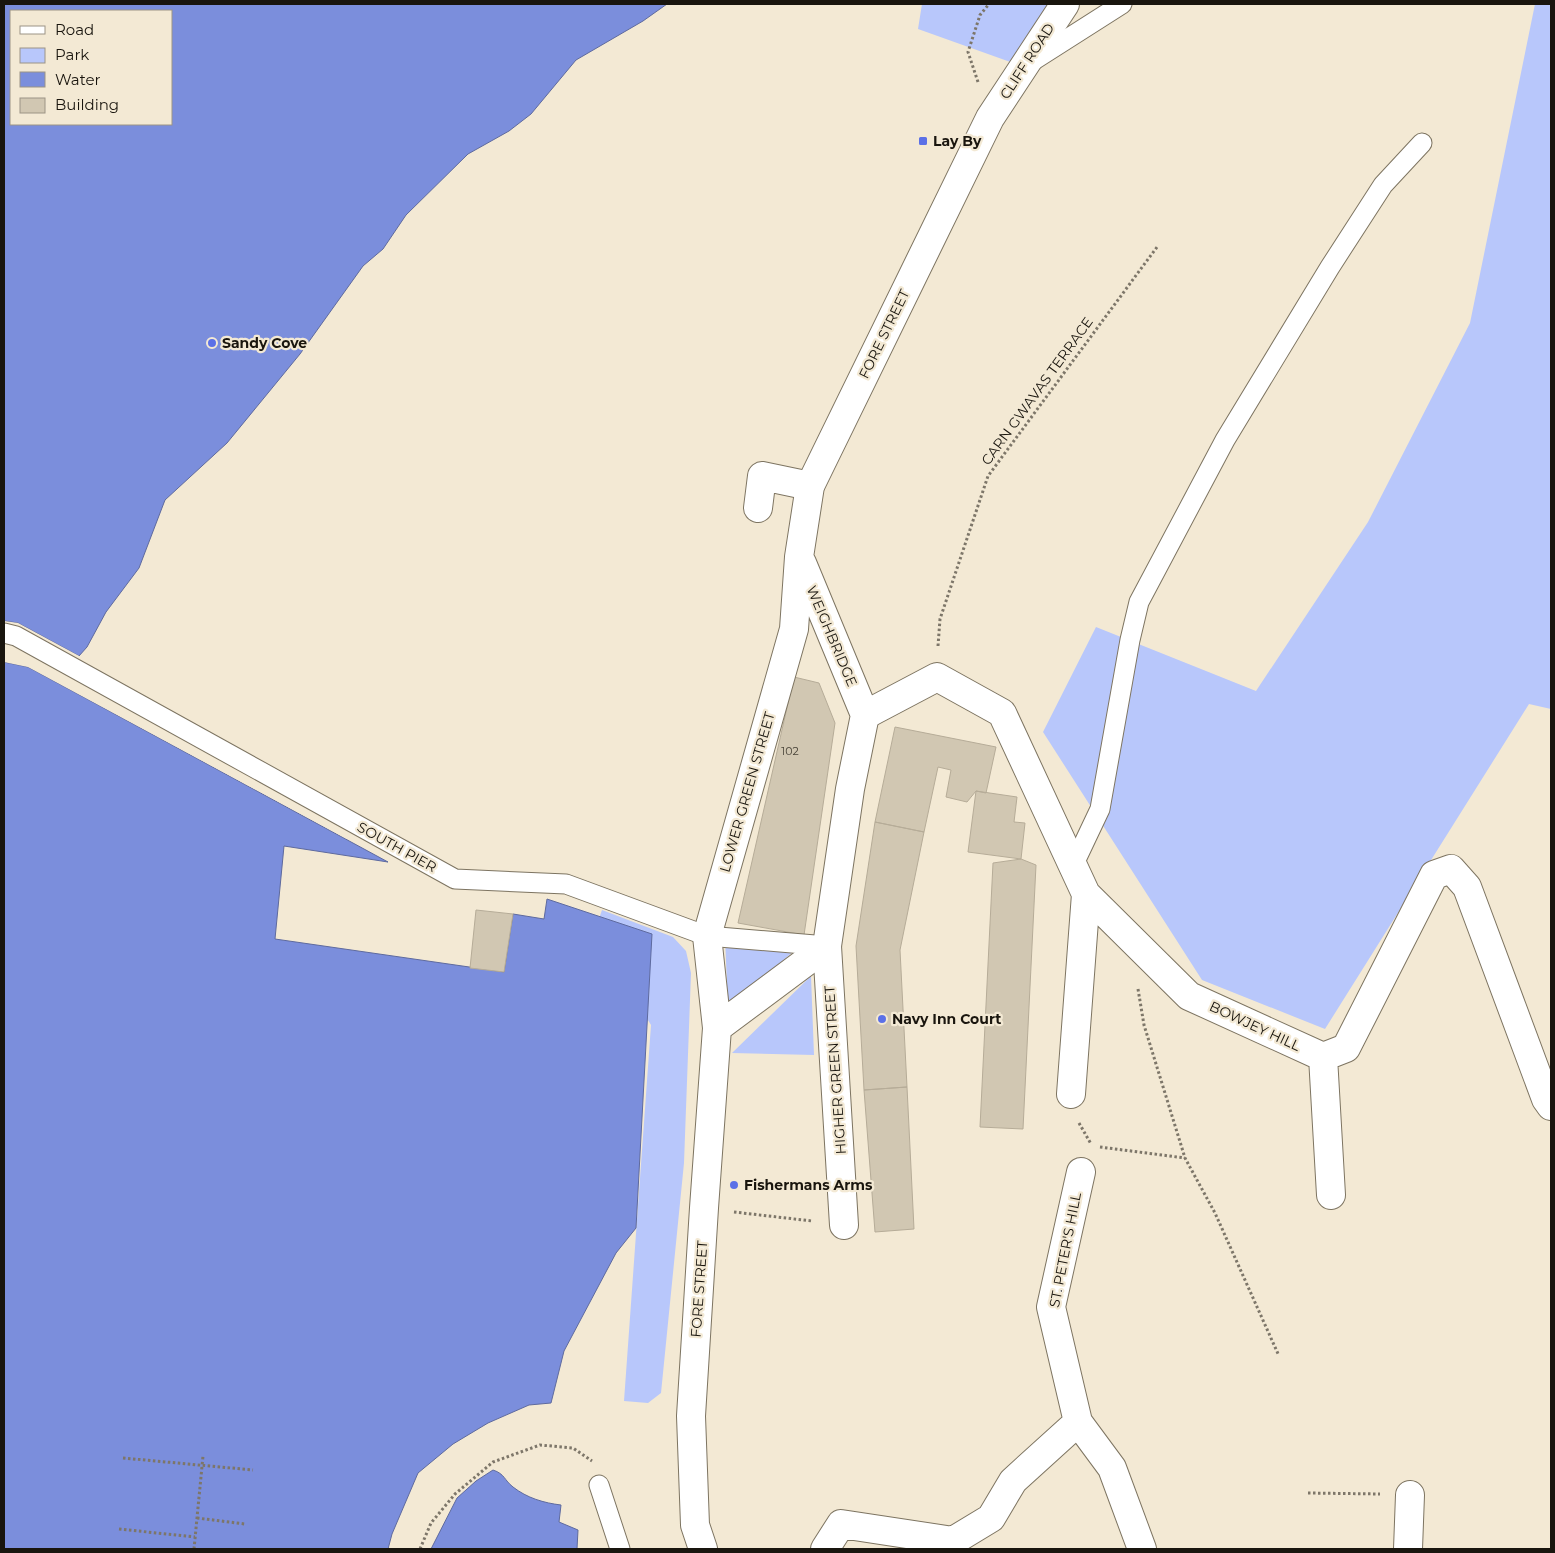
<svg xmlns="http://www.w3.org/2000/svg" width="1555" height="1553" viewBox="0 0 1555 1553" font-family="Montserrat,sans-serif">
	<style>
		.green { fill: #b8c7fb }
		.water { fill: #7b8edc; stroke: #5e6a9e; fill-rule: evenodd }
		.pier { fill: #f3e9d4 }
		.building { fill: #d1c7b2; stroke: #b6ac98 }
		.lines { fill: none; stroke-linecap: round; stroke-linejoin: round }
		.service-casing { stroke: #7d7461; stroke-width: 21 }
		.minor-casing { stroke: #7d7461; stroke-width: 30 }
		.tertiary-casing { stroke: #7d7461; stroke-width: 30 }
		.path { stroke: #7d7669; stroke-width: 3; stroke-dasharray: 2.5 2.5; stroke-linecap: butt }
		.service { stroke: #fff; stroke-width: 19 }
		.minor { stroke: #fff; stroke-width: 28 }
		.tertiary { stroke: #fff; stroke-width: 28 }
		.poi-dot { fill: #5b70e7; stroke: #f3e9d4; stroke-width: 2 }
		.labels { text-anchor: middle; stroke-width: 4.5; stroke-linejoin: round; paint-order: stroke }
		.number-label { font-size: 11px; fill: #474237 }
		.street-label { font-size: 14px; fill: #19150e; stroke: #f3e9d4 }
		.poi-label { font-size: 14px; font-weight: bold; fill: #19150e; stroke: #f3e9d4; text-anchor: start }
	</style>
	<rect width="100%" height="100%" fill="#f3e9d4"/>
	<path class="green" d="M922,4H1065L1024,67L918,29Z
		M1535,4H1551V709L1529,704L1325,1029L1202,980L1043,732L1096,627L1256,691L1368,522L1470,323Z
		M602,910L673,937L686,951L691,973L684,1163L661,1393L648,1403L624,1401L651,1025L594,933Z
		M725,937L803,943L728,1009Z
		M811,976L814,1055L732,1053Z"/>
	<path class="water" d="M4,4H667L643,21L576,60L531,114L509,131L468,154L406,215L383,249L363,266L300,354L227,443L165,500L139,568L106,612L87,647L79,656L18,623L4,621ZM11,11H171V124H11Z
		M4,662L28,667L388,862L284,846L275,939L504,972L513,914L544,919L547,899L652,934L636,1228L616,1253L564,1351L551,1403L529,1405L488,1423L453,1444L418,1473L392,1534L388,1549H4Z
		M493,1470C505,1474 504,1480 513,1487C527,1498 544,1503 561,1505L559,1522L578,1530L577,1549H431L457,1498L476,1481Z"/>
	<path class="pier" d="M4,621L18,623L81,657L78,658L17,625L4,624Z
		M4,659L29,664L348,837L347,839L28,667L4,662Z"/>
	<path class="building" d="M794,677L819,683L835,723L804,935L738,923Z
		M895,727L996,747L986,793L976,791L967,802L946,797L951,770L938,767L924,832L875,822Z
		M976,791L1017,797L1014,822L1025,823L1021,859L968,852Z
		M875,822L924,832L900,950L907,1087L864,1090L856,946Z
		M1021,859L1036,865L1023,1129L980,1127L993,863Z
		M476,910L513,914L504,972L470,968Z
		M907,1087L914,1229L875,1232L864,1090Z"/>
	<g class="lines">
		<g class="service-casing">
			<path id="service" d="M1031,62L1122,4
				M4,633L16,636L455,879L566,884L707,936L827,946
				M1073,866L1100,809L1130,640L1139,602L1225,440L1330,267L1383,185L1422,143
				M599,1485L620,1549"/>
		</g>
		<g class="minor-casing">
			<path id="minor" d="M758,508L762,476L810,486
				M865,715L937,677L1002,713L1086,894L1189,996L1323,1057L1346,1048L1434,875L1451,869L1467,887L1546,1099L1551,1106
				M827,946L844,1225
				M1323,1057L1331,1195
				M1071,1094L1086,894
				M1081,1172L1051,1307L1078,1422L1112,1468L1142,1549
				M825,1549L841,1524L953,1541L991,1518L1013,1481L1078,1422
				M1408,1549L1410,1495"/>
		</g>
		<g class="tertiary-casing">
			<path id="tertiary" d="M717,1028L827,946L850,789L865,715L802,563
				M703,1549L695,1525L691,1416L704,1208L717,1028L707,936L794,629L799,557L810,486L990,118L1065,4"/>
		</g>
		<path class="path" d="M978,82L968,52L980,15L989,4
			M938,646L940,619L988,476L1157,247
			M1138,989L1144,1025L1185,1158L1215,1213L1279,1356
			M1079,1123L1091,1144
			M1100,1147L1185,1158
			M734,1212L812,1221
			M123,1458L253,1470
			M1308,1493L1380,1494
			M197,1518L245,1524
			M119,1529L195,1537
			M194,1549L203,1456
			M420,1549L431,1523L455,1494L493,1462L540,1445L573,1448L592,1461"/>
		<use href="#service" class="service"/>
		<use href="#minor" class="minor"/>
		<use href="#tertiary" class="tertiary"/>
	</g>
	<g class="poi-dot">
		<rect x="918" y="136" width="10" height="10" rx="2.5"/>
		<circle cx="212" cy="343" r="5"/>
		<circle cx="882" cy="1019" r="5"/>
		<circle cx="734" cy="1185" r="5"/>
	</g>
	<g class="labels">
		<g class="number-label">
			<text x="790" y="755">102</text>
		</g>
		<g class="street-label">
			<text transform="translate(1027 61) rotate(-57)" y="5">CLIFF ROAD</text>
			<text transform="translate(884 334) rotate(-64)" y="5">FORE STREET</text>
			<text transform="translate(1037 391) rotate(-54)" y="5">CARN GWAVAS TERRACE</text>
			<text transform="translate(832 636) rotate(67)" y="5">WEIGHBRIDGE</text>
			<text transform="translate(747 792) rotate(-74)" y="5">LOWER GREEN STREET</text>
			<text transform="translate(397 847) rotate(29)" y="5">SOUTH PIER</text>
			<text transform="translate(1255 1026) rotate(25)" y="5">BOWJEY HILL</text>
			<text transform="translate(835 1070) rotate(-94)" y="5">HIGHER GREEN STREET</text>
			<text transform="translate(1065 1250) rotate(-79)" y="5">ST. PETER'S HILL</text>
			<text transform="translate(699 1289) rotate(-86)" y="5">FORE STREET</text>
		</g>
		<g class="poi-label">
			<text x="933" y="146">Lay By</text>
			<text x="222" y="348">Sandy Cove</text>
			<text x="892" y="1024">Navy Inn Court</text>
			<text x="744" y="1190">Fishermans Arms</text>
		</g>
	</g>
	<rect width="1555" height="1553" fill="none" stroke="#19150e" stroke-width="10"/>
	<rect x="10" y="10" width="162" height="115" fill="#f3e9d4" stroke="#9c9485"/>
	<rect x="20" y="26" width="25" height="8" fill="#ffffff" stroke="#9c9485"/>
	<text x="55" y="35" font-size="15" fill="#19150e">Road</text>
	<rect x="20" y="48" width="25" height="15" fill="#b8c7fb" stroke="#9c9485"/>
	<text x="55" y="60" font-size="15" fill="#19150e">Park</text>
	<rect x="20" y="72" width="25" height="15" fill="#7b8edc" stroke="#9c9485"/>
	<text x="55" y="85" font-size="15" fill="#19150e">Water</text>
	<rect x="20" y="98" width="25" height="15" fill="#d1c7b2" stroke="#9c9485"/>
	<text x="55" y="110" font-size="15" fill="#19150e">Building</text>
</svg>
